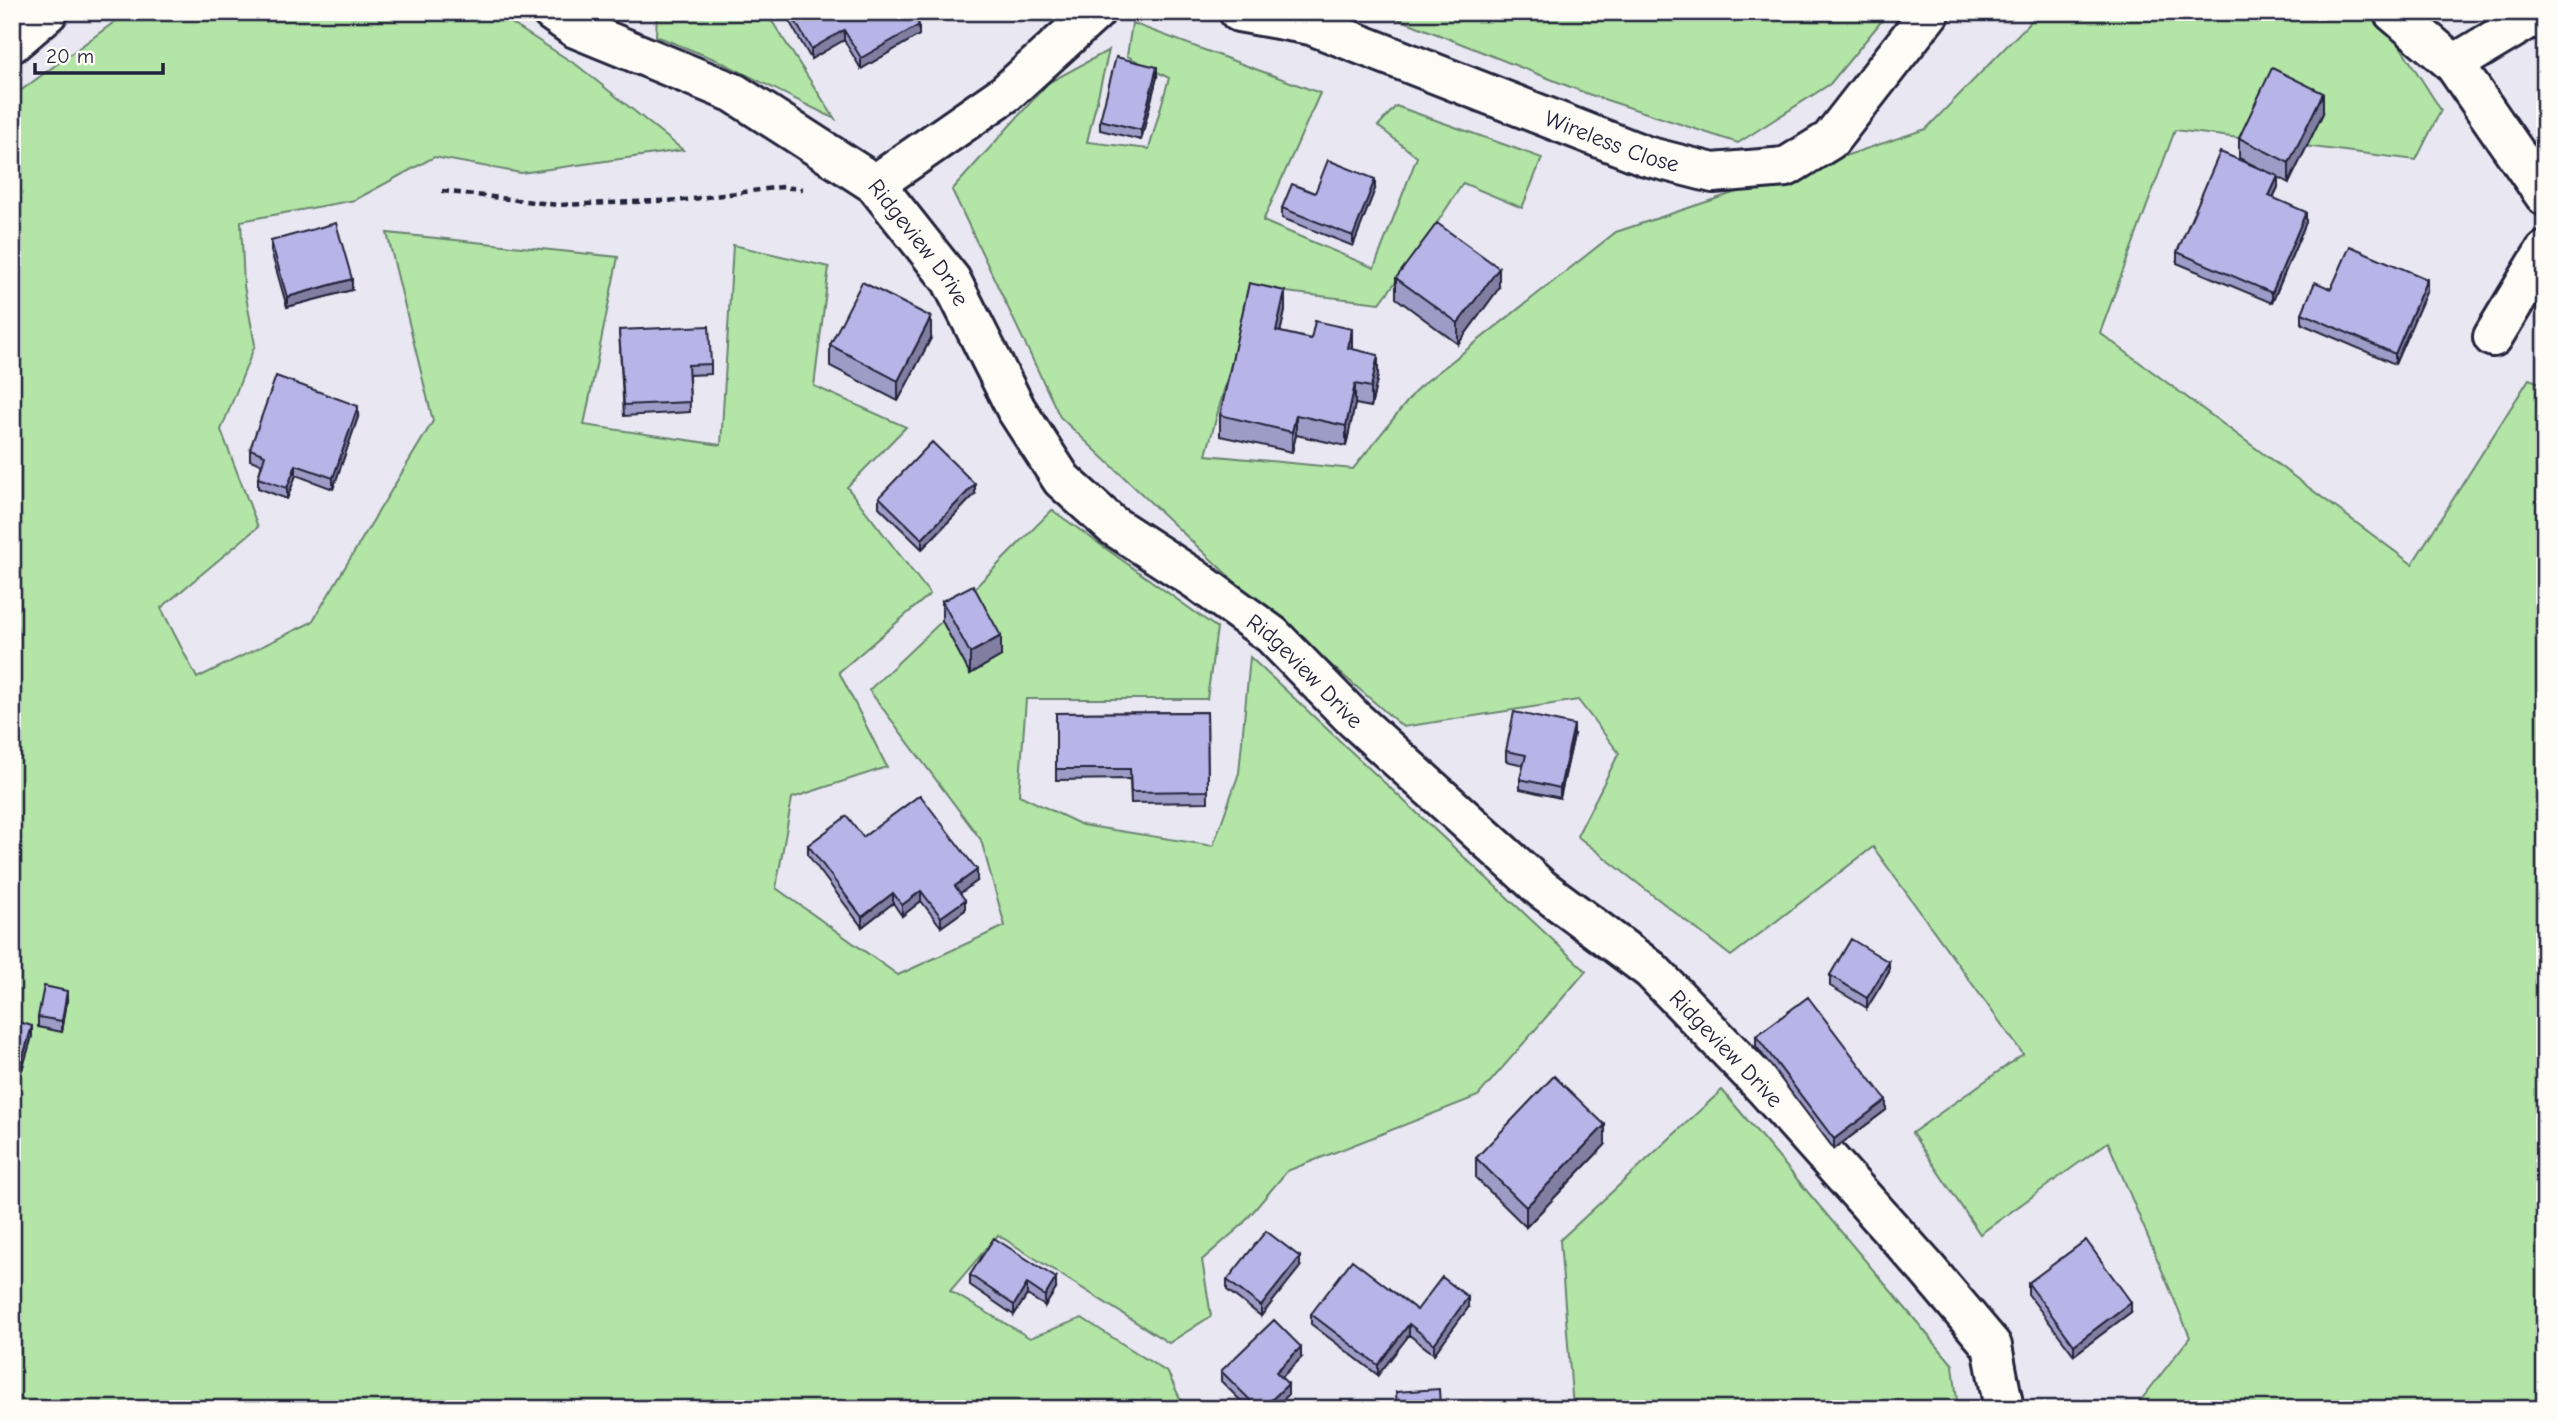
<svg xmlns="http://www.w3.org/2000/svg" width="2557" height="1421" viewBox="0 0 2557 1421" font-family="'Comic Neue',sans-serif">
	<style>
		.green { fill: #b2e5a6; stroke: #6a8470; stroke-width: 2 }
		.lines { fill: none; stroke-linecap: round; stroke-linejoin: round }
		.minor-casing { stroke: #22223b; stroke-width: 44 }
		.path { stroke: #22223b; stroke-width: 4.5; stroke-dasharray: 7 5; stroke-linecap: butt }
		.minor { stroke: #fdfcf7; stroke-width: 38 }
		.wall { fill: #9d9cc7; stroke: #22223b; stroke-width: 2 }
		.shaded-wall { fill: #807fa2; stroke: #22223b; stroke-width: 2 }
		.building { fill: #b7b5e7; stroke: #22223b; stroke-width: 2 }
		.labels { text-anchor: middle; stroke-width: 7; stroke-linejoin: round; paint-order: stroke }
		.street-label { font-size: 23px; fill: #22223b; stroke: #fdfcf7 }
	</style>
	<rect width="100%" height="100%" fill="#e8e7f2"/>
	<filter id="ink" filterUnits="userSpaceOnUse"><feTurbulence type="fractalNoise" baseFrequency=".0143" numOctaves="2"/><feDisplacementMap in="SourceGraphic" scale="14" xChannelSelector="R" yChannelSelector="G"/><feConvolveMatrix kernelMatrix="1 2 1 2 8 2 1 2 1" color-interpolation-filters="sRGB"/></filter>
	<g filter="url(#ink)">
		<path class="green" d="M128,12H494L578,66L683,150L521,173L434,157L355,200L241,221L244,286L255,345L221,430L258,527L161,608L197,678L312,622L433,421L387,233L618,257L584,425L721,445L733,245L829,267L814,386L906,427L847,487L930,594L839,672L887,767L792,798L776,888L898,975L1005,926L981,840L869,690L942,621L1052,510L1217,628L1207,699H1026L1019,795L1082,825L1213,846L1239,773L1250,657L1586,971L1478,1096L1287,1171L1242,1225L1202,1260L1211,1316L1169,1343L998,1235L950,1291L1030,1338L1082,1318L1168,1373L1185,1409H12V97Z
			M657,12H766L835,119L719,61L656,36Z
			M1404,12H1889L1830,84L1738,143L1588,94L1399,19Z
			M2040,12H2356L2386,24L2441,110L2416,160L2175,130L2100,333L2412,564L2529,379L2545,385V1409H2134L2190,1337L2108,1142L1980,1234L1912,1133L2023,1054L1873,847L1731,956L1577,836L1619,753L1578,700L1403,727L1235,582L1060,417L952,190L1048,83L1109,50L1087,142L1149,149L1169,78L1127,56L1132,23L1320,93L1263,221L1374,268L1417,157L1378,126L1396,106L1542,158L1522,208L1463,183L1420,249L1380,303L1252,288L1206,455L1353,469L1418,388L1616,232L1926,129Z
			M1722,1090L1953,1365L1958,1409H1573L1560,1240Z"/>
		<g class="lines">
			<g class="minor-casing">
				<g id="minor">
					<path id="s1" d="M552,12L575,28L734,93L875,184L951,280L1016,409L1062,480L1112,525L1195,579L1272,635L1354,719L1542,889L1651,970L1765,1088L1926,1268L1992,1346L2004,1409"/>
					<path id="s2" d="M1239,12L1311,25L1646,156L1713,173L1786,167L1830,140L1930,12"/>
					<path d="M2393,12L2454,64L2534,16L2545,21"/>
					<path d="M12,43L48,12"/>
					<path d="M2454,64L2545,196"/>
					<path d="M875,184L1006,93L1095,12"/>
					<path d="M2493,337L2545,251"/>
				</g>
			</g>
			<path class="path" d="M442,191L558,205L685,200L781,187L803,189"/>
			<use href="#minor" class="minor"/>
		</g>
		<path class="wall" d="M784,12H911L919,35L861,69L844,40L811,59Z
			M1157,77L1141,140L1100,130V120Z
			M2323,113L2289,183L2278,177V187L2273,198L2306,222L2272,303L2177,263V252L2263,170L2239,158V138Z
			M1375,189L1353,246L1282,218V208L1315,193Z
			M271,241L352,290L287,307L271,251Z
			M1396,278L1499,288L1458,344L1396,298Z
			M2331,289L2427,290L2395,364L2302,324V313Z
			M1285,311L1280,332L1352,349L1378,375L1371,407L1355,404L1346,446L1296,435L1292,452L1220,436V415Z
			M619,330L711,364V374L689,375L690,412L624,416Z
			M931,338L898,401L830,366V345Z
			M358,417L333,489L296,475L287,499L258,488V478L262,464L250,460V449Z
			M975,494L922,549L879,507V497Z
			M942,601L1001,656L970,674L942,621Z
			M1207,712L1208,802L1131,803L1130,779L1056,780V713Z
			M1574,735L1560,798L1520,789V779L1524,765L1506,761V751Z
			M863,837L977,881L960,893L965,910L941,927L921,901L902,916L893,903L862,927L808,855V845Z
			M1889,972L1867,1008L1830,986V975Z
			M67,1001L62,1032L38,1027V1017Z
			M12,1020L32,1036L22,1070L12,1067Z
			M1756,1036L1886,1110L1834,1149L1756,1046Z
			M1605,1145L1526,1227L1476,1178V1158Z
			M1300,1267L1261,1316L1227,1290V1280Z
			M970,1275L1056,1289L1045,1306L1027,1295L1014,1315L970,1285Z
			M2028,1283L2131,1312L2074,1355L2028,1294Z
			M1468,1308L1434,1354L1409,1335L1378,1375L1311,1324V1314Z
			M1301,1358L1281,1377L1288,1395L1273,1409H1249L1221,1381V1371Z"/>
		<path class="shaded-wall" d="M919,25V35L861,69V58Z
			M844,30V40L811,59V49Z
			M1157,67V77L1141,140V130Z
			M2323,93V113L2289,183V163Z
			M2278,176V187L2269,206V196Z
			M1375,179V189L1353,246V236Z
			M2306,212V222L2272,303V293Z
			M1499,268V288L1458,344V323Z
			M352,279V290L287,307V297Z
			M2427,279V290L2395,364V354Z
			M1285,291V311L1276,351V331Z
			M931,317V338L898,401V381Z
			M1352,329V350L1348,348Z
			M1378,355V375L1371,407V387Z
			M1355,384V404L1346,446V426Z
			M358,406V417L333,489V478Z
			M1296,415V435L1292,452V432Z
			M296,465V475L287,499V488Z
			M975,484V494L922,549V539Z
			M1001,636V656L970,674V653Z
			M1574,725V735L1560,798V788Z
			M977,870V881L955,897V886Z
			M921,891V901L902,916V905Z
			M893,893V903L862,927V917Z
			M965,900V910L941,927V917Z
			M1889,962V972L1867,1008V998Z
			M67,991V1001L62,1032V1021Z
			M32,1026V1036L22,1070V1060Z
			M1886,1100V1110L1834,1149V1139Z
			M1605,1125V1145L1526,1227V1207Z
			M1300,1257V1267L1261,1316V1306Z
			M1056,1278V1289L1045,1306V1296Z
			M1027,1284V1295L1014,1315V1305Z
			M1468,1297V1308L1434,1354V1344Z
			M2131,1302V1312L2074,1355V1345Z
			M1409,1324V1335L1378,1375V1365Z
			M1301,1347V1358L1276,1383V1372Z
			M1288,1384V1395L1273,1409H1262Z"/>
		<path class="building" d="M790,12H911L919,25L861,58L844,30L811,49Z
			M1116,57L1157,67L1141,130L1100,120Z
			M2272,68L2323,93L2289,163L2239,138Z
			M2220,152L2278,176L2269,196L2306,212L2272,293L2177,252Z
			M1328,160L1375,179L1353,236L1282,208L1292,184L1315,193Z
			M336,223L352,279L287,297L271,241Z
			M1437,223L1499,268L1458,323L1396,278Z
			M2350,246L2427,279L2395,354L2302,313L2315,282L2331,289Z
			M862,282L931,317L898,381L830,345Z
			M1249,283L1285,291L1276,331L1311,339L1315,321L1352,329L1348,348L1378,355L1371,387L1355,384L1346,426L1296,415L1292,432L1220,415Z
			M709,326L711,364L688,365L690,402L624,405L619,330Z
			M276,376L358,406L333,478L296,465L287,488L258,478L265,455L250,449Z
			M932,442L975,484L922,539L879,497Z
			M973,585L1001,636L970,653L942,601Z
			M1207,712L1208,791L1131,792L1130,769H1056V713Z
			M1514,712L1574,725L1560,788L1520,779L1526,755L1506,751Z
			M920,795L977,870L955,886L965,900L941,917L921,891L902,905L893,893L862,917L808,845L847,816L863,837Z
			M1851,939L1889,962L1867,998L1830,975Z
			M44,986L67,991L62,1021L38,1017Z
			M1808,997L1886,1100L1834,1139L1756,1036Z
			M12,1020L32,1026L22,1060L12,1057Z
			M1554,1076L1605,1125L1526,1207L1476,1158Z
			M1266,1231L1300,1257L1261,1306L1227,1280Z
			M994,1238L1056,1278L1045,1296L1027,1284L1014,1305L970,1275Z
			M2086,1240L2131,1302L2074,1345L2028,1283Z
			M1352,1260L1417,1310L1442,1277L1468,1297L1434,1344L1409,1324L1378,1365L1311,1314Z
			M1274,1320L1301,1347L1276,1372L1288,1384L1262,1409H1259L1221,1371Z
			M1439,1389L1440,1406L1468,1404V1409H1397L1396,1392Z"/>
	</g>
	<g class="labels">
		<g class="street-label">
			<text dy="8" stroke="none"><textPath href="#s2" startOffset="396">Wireless Close</textPath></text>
			<text dy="8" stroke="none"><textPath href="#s1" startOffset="441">Ridgeview Drive</textPath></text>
			<text dy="8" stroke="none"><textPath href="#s1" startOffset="1029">Ridgeview Drive</textPath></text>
			<text dy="8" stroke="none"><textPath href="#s1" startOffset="1596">Ridgeview Drive</textPath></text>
		</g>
	</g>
	<rect width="2557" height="1421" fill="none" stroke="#fdfcf7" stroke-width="42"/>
	<rect x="21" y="21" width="2515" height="1379" fill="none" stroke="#22223b" stroke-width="2.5" filter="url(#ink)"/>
	<path d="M35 63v10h128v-10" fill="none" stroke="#22223b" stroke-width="3.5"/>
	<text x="46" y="63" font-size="21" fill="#22223b" stroke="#fdfcf7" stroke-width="5" paint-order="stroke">20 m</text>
</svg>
